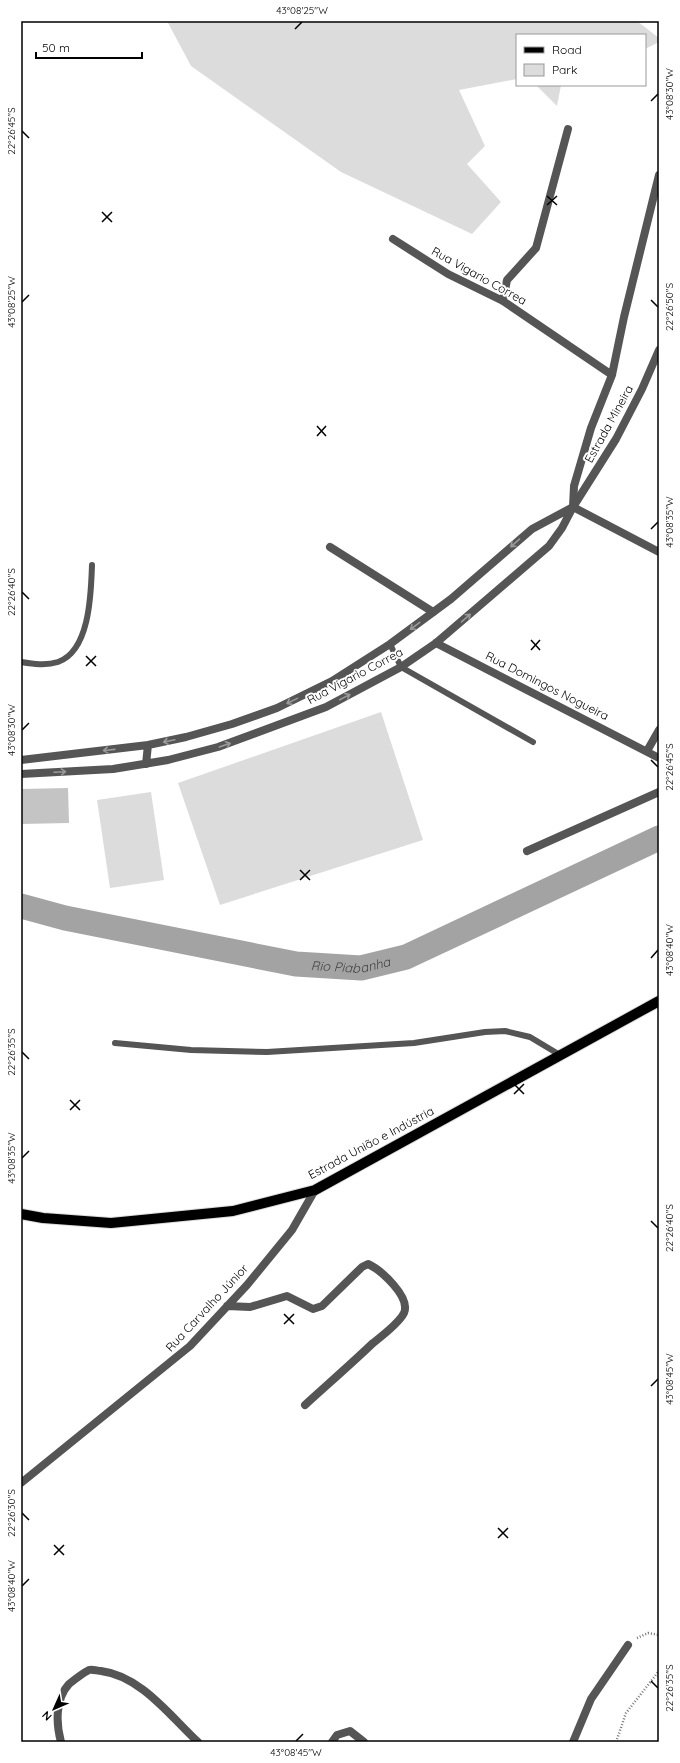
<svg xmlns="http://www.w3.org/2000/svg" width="680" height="1763" viewBox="0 0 680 1763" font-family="Quicksand,sans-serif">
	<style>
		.green { fill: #dcdcdc }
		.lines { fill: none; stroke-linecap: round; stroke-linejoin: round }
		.river { stroke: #a3a3a3; stroke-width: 25 }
		.building { fill: #c4c4c4 }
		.primary-casing { stroke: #dbdbdb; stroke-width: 12 }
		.path { stroke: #777; stroke-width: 2.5; stroke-dasharray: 1 2; stroke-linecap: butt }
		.service { stroke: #555; stroke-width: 6 }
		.minor { stroke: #555; stroke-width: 8 }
		.tertiary { stroke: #555; stroke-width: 8 }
		.primary { stroke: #000; stroke-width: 10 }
		.oneway { stroke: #999 }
		.ticks { fill: none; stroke: #000; stroke-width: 1.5 }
		.labels { text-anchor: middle; stroke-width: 4; stroke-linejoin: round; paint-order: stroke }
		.street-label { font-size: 12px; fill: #000; stroke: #fff }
		.water-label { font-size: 13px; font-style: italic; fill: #444; stroke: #fff }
		.neatline { fill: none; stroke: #000; stroke-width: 1.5 }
		.ticks-label { font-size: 10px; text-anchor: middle; fill: #000 }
	</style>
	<rect width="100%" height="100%" fill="#fff"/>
	<path class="green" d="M167,21H637L659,38V42L645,49V35H517V79L459,90L485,146L467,164L501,202L472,234L341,172L191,66Z
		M536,85H561L557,106Z
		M381,712L423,840L220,905L178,783Z
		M151,792L164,880L110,888L97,800Z"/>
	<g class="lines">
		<path class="river" id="s1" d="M21,906L65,918L296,964L361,968L406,957L659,838"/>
	</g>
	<path class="building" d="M68,788L69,823L21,824V789Z"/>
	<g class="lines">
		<g class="primary-casing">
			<path id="primary" d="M21,1214L43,1218L111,1223L233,1211L315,1190L659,1001"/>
		</g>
		<path class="path" d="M637,1638L648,1633L659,1635
			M616,1742L626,1713L659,1671"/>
		<path class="service" d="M390,644L401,667L533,742
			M21,662C33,664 46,666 58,662C90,651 91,593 92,565
			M115,1043L191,1050L267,1052L414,1043L485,1032L505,1031L530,1037L560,1055"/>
		<path class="minor" d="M659,175L624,317L612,375L591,428L574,486L573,507L659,552
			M393,239L448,274L503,301L612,375
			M503,301L507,280L536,248L568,129
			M330,547L433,612
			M436,643L659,758
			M647,751L659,730
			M527,851L659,792
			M227,1306L250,1307L287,1296L313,1309L322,1306L362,1267L368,1264C381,1270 411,1297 404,1313C399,1323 382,1336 373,1343C351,1364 328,1384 305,1405
			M21,1483L190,1346L247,1285L292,1230L315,1190
			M61,1742C56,1724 55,1699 69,1684C74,1680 83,1673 89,1670C92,1669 98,1671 101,1671C141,1676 170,1716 198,1742
			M332,1742L337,1735L350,1731L364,1742
			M573,1742L591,1699L628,1645"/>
		<path class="tertiary" d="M21,760L148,745L186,737L232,724L277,708L332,681L390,644L451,599L532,529L573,507
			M146,764L148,745
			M21,774L113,769L168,760L218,747L326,707L401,667L436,643L549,546L562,528L573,507L616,439L642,389L659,350"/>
		<use href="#primary" class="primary"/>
	</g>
	<defs><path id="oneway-shaft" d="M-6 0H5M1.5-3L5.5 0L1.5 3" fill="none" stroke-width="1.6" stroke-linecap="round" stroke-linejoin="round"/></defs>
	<g class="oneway">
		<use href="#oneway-shaft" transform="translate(515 543) rotate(139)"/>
		<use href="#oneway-shaft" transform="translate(466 618) rotate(-41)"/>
		<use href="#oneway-shaft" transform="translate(415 626) rotate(143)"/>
		<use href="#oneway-shaft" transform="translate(345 697) rotate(-28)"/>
		<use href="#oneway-shaft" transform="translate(292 701) rotate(154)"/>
		<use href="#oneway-shaft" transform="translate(169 741) rotate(168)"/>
		<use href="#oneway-shaft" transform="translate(225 745) rotate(-19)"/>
		<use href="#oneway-shaft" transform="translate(109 750) rotate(174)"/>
		<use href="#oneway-shaft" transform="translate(60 772) rotate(-3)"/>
	</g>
	<path class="ticks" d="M295,29L302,22M651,101L658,94M22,131L29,138M547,196L557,205M547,205L557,196M102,212L112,222M102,222L112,212M651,300L658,307M22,302L29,295M317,426L326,436M317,436L326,426M651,529L658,522M22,592L29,599M531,640L540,650M531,650L540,640M86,656L96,666M86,666L96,656M22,730L29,723M651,760L658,767M300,870L310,880M300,880L310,870M651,958L658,950M22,1052L29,1059M514,1084L524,1094M514,1094L524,1084M70,1100L80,1110M70,1110L80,1100M22,1158L29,1151M651,1221L658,1228M284,1314L294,1324M284,1324L294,1314M651,1386L658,1379M22,1513L29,1520M498,1528L508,1538M498,1538L508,1528M54,1545L64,1555M54,1555L64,1545M22,1586L29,1579M651,1681L658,1688M296,1741L303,1734"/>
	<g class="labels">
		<g class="street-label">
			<text transform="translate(479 276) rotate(29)" y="4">Rua Vigario Correa</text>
			<text transform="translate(609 424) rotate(-61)" y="4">Estrada Mineira</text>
			<text transform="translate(355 676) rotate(-28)" y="4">Rua Vigario Correa</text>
			<text transform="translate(547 686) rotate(27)" y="4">Rua Domingos Nogueira</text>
			<text transform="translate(371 1143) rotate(-28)" y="4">Estrada União e Indústria</text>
			<text transform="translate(207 1308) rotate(-47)" y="4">Rua Carvalho Júnior</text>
		</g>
		<g class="water-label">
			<text dy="5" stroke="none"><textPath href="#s1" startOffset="336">Rio Piabanha</textPath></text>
		</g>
	</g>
	<rect width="680" height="1763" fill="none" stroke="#ffffff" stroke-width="44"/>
	<rect x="516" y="34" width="130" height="52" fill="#ffffff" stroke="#999999"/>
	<rect x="524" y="47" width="20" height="6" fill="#000000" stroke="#999999"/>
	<text x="552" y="54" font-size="12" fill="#000000">Road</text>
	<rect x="524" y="64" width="20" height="12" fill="#dcdcdc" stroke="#999999"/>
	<text x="552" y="74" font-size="12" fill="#000000">Park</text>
	<g transform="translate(54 1709) rotate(225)" stroke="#ffffff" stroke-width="3" paint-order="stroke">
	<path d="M0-3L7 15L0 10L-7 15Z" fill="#000000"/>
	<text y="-6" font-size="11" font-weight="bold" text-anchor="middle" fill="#000000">N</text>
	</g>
	<path d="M36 52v6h106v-6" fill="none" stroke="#000000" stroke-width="2"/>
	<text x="42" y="52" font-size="12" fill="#000000" stroke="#ffffff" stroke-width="3" paint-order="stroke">50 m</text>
	<rect x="22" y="22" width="636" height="1719" class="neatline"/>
	<g class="ticks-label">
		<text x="302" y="14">43°08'25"W</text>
		<text transform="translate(669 94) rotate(-90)" y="4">43°08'30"W</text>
		<text transform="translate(11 131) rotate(-90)" y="4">22°26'45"S</text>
		<text transform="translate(11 302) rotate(-90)" y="4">43°08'25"W</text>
		<text transform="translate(669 307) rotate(-90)" y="4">22°26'50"S</text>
		<text transform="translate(669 522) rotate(-90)" y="4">43°08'35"W</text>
		<text transform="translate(11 592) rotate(-90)" y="4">22°26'40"S</text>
		<text transform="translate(11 730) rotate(-90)" y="4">43°08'30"W</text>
		<text transform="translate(669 767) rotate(-90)" y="4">22°26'45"S</text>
		<text transform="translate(669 950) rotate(-90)" y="4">43°08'40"W</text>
		<text transform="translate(11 1052) rotate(-90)" y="4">22°26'35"S</text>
		<text transform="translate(11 1158) rotate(-90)" y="4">43°08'35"W</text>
		<text transform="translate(669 1228) rotate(-90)" y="4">22°26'40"S</text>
		<text transform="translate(669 1379) rotate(-90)" y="4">43°08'45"W</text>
		<text transform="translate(11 1513) rotate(-90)" y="4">22°26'30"S</text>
		<text transform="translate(11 1586) rotate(-90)" y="4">43°08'40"W</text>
		<text transform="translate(669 1688) rotate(-90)" y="4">22°26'35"S</text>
		<text x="296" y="1756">43°08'45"W</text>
	</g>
</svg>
